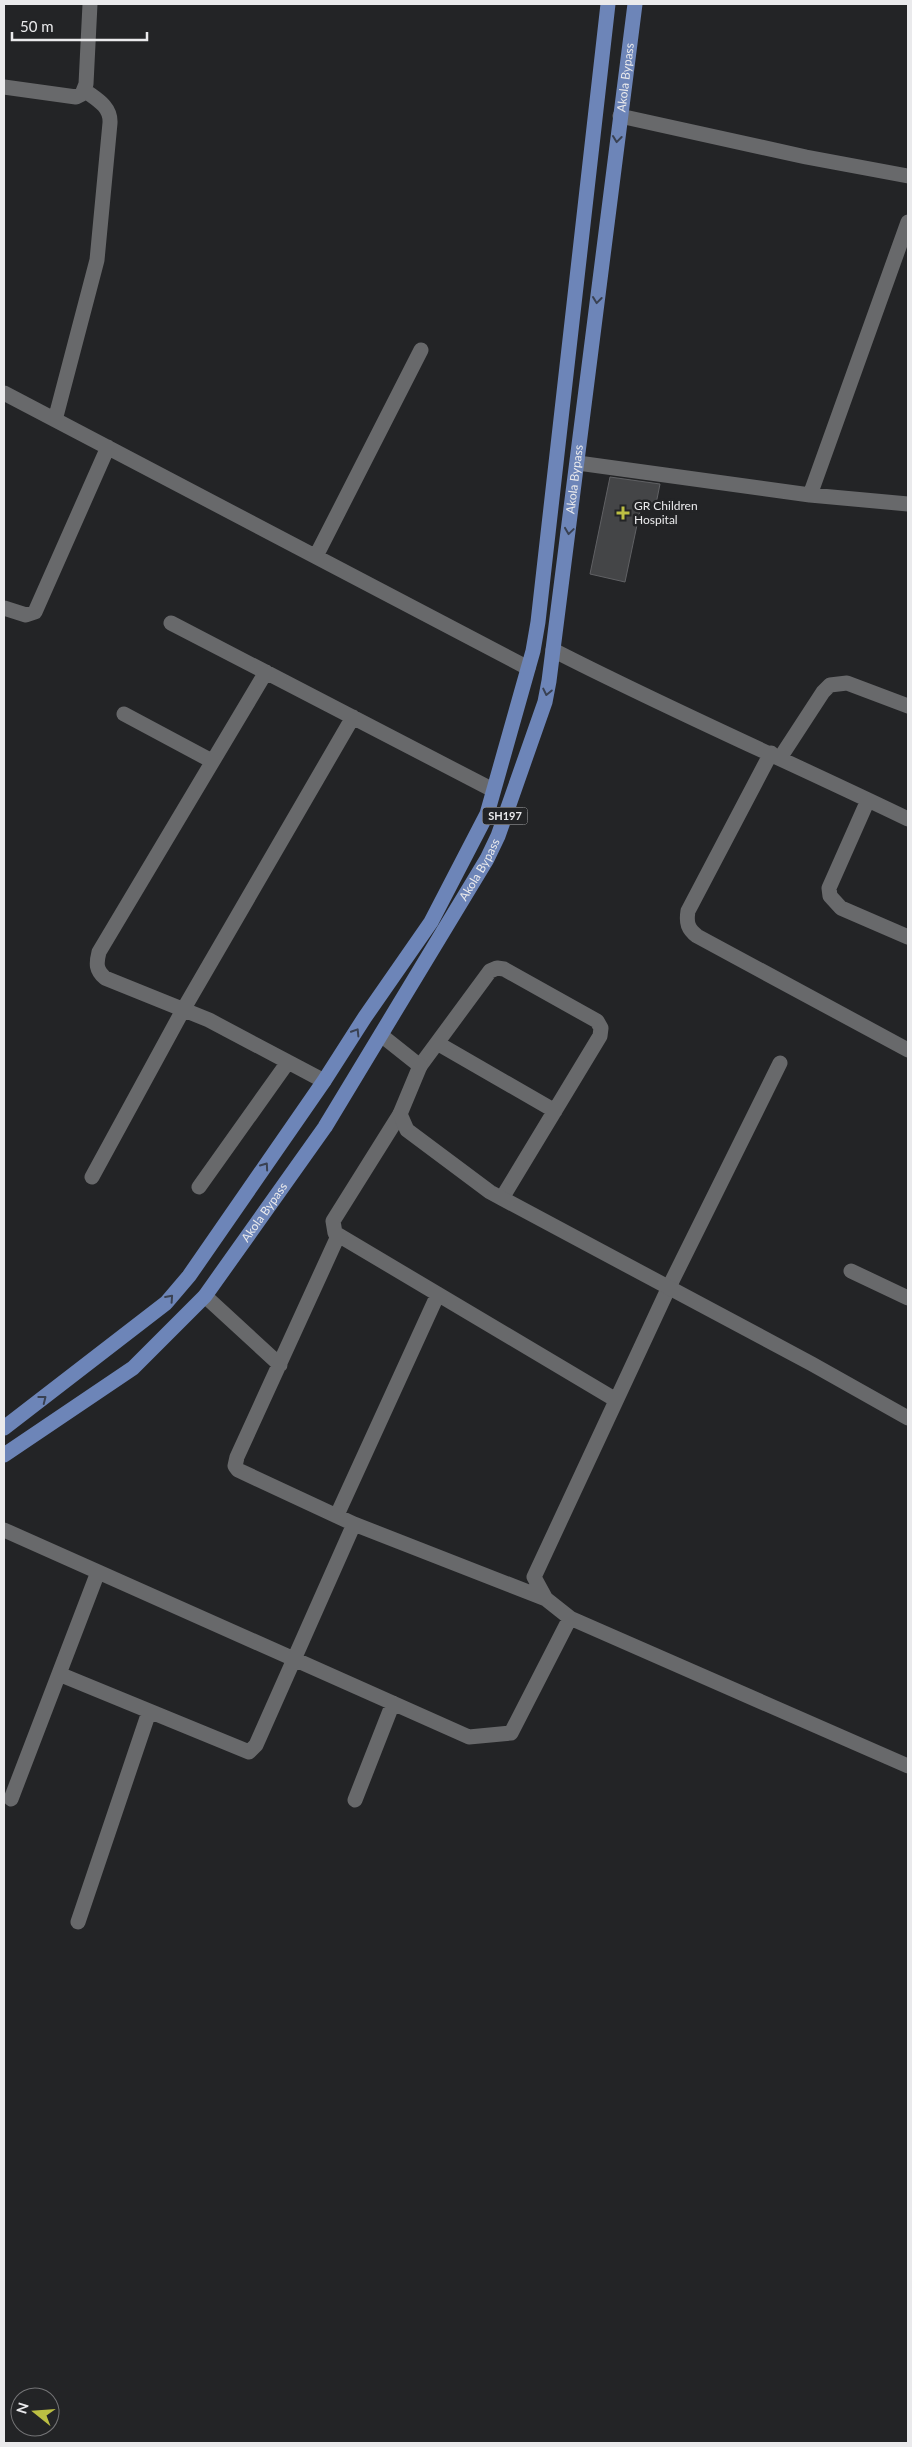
<svg xmlns="http://www.w3.org/2000/svg" width="912" height="2447" viewBox="0 0 912 2447" font-family="Lato,sans-serif">
	<style>
		.building { fill: #444547; stroke: #606164 }
		.lines { fill: none; stroke-linecap: round; stroke-linejoin: round }
		.minor { stroke: #68696b; stroke-width: 15 }
		.tertiary { stroke: #68696b; stroke-width: 15 }
		.primary { stroke: #6d85b8; stroke-width: 15 }
		.oneway { stroke: #394152 }
		.poi-dot { fill: #bcbf43; stroke: #232426; stroke-width: 2 }
		.labels { text-anchor: middle; stroke-width: 5; stroke-linejoin: round; paint-order: stroke }
		.shield { fill: #232426; stroke: #aeafb1; stroke-width: 1 }
		.shield-label { font-size: 11px; font-weight: bold; fill: #eaeaec }
		.street-label { font-size: 12px; fill: #eaeaec; stroke: #232426 }
		.poi-label { font-size: 12px; fill: #eaeaec; stroke: #232426; text-anchor: start }
	</style>
	<rect width="100%" height="100%" fill="#232426"/>
	<path class="building" d="M610,477L660,484L655,509L641,506L625,582L590,574Z"/>
	<g class="lines">
		<path class="minor" d="M4,87L76,97L82,94L86,84L90,4
			M620,116L806,157L908,176
			M4,393L528,668
			M55,420L97,260L110,123C111,106 96,99 84,90
			M578,463L810,495L908,504
			M810,495L908,222
			M316,556L421,350
			M4,608L26,615L35,612L108,447
			M171,623L493,790
			M553,650C670,710 790,762 908,819
			M266,672L99,952C96,964 96,970 105,978L209,1020L324,1081
			M124,714L212,761
			M771,753L688,911C686,923 688,929 697,936L908,1050
			M780,758L823,692L830,685L847,683L908,706
			M868,800L829,888L830,896L841,908L908,937
			M437,1043L555,1111
			M780,1063L669,1287L534,1577L546,1599L570,1618L908,1766
			M420,1066L490,971L497,968L504,969L597,1021L601,1028L600,1036L502,1198
			M400,1114L333,1221L335,1233L616,1400
			M92,1177L183,1010L353,717
			M199,1187L288,1062
			M338,1236L237,1457L235,1466L238,1470L354,1524L546,1599
			M851,1271L908,1298
			M205,1296L280,1365
			M337,1515L438,1294
			M4,1530L469,1737L511,1733L570,1618
			M59,1674L249,1752L256,1745L354,1524
			M11,1799L98,1572
			M355,1800L393,1703
			M78,1922L149,1712"/>
		<path class="tertiary" d="M381,1035L420,1066L400,1114L407,1130L490,1192L812,1364L908,1418"/>
		<g class="primary">
			<path d="M4,1428L166,1303L189,1276L324,1081L365,1017L431,922L487,814L533,651L538,622L608,4"/>
			<path id="s1" d="M4,1455L133,1368L205,1296L325,1127L487,859L498,836L545,702L549,681L635,4"/>
		</g>
	</g>
	<defs><path id="oneway-chevron" d="M-2-3.5L2.5 0L-2 3.5" fill="none" stroke-width="1.6" stroke-linecap="round" stroke-linejoin="round" transform="scale(1.25)"/></defs>
	<g class="oneway">
		<use href="#oneway-chevron" transform="translate(617 139) rotate(97)"/>
		<use href="#oneway-chevron" transform="translate(597 300) rotate(97)"/>
		<use href="#oneway-chevron" transform="translate(569 531) rotate(98)"/>
		<use href="#oneway-chevron" transform="translate(547 692) rotate(102)"/>
		<use href="#oneway-chevron" transform="translate(356 1032) rotate(-58)"/>
		<use href="#oneway-chevron" transform="translate(265 1166) rotate(-55)"/>
		<use href="#oneway-chevron" transform="translate(170 1298) rotate(-48)"/>
		<use href="#oneway-chevron" transform="translate(43 1399) rotate(-38)"/>
	</g>
	<path class="poi-dot" d="M620.5 505.5h5v5h5v5h-5v5h-5v-5h-5v-5h5z"/>
	<g class="labels">
		<rect class="shield" x="482.5" y="807.5" width="45" height="17" rx="4"/>
		<g class="shield-label">
			<text x="505" y="820">SH197</text>
		</g>
		<g class="street-label">
			<text dy="4" stroke="none"><textPath href="#s1" startOffset="1575">Akola Bypass</textPath></text>
			<text dy="4" stroke="none"><textPath href="#s1" startOffset="1170">Akola Bypass</textPath></text>
			<text dy="4" stroke="none"><textPath href="#s1" startOffset="765">Akola Bypass</textPath></text>
			<text dy="4" stroke="none"><textPath href="#s1" startOffset="360">Akola Bypass</textPath></text>
		</g>
		<g class="poi-label">
			<text x="634" y="510">GR Children<tspan x="634" dy="14">Hospital</tspan></text>
		</g>
	</g>
	<rect width="912" height="2447" fill="none" stroke="#eaeaec" stroke-width="10"/>
	<g transform="translate(35 2412) rotate(287)"><circle r="24" fill="#232426" stroke="#737375"/>
	<path d="M0-4L9 19L0 12L-9 19Z" fill="#bcbf43"/>
	<text y="-8" font-size="14" font-weight="bold" text-anchor="middle" fill="#eaeaec">N</text>
	</g>
	<path d="M12 32v8h135v-8" fill="none" stroke="#eaeaec" stroke-width="2.5"/>
	<text x="20" y="32" font-size="15" fill="#eaeaec" stroke="#232426" stroke-width="4" paint-order="stroke">50 m</text>
</svg>
